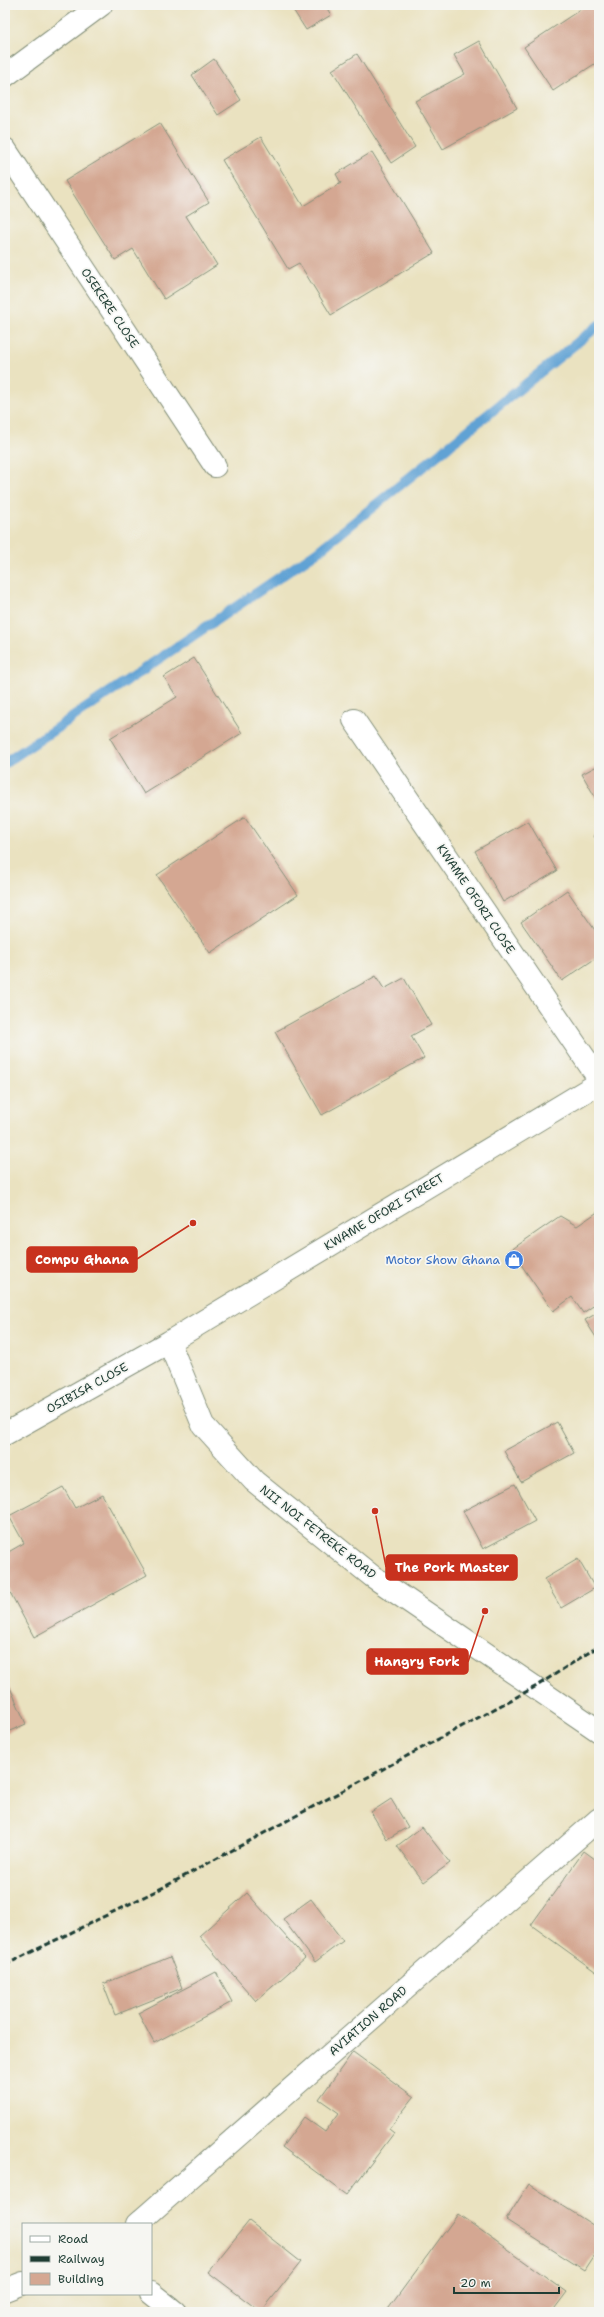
<svg xmlns="http://www.w3.org/2000/svg" width="604" height="2317" viewBox="0 0 604 2317" font-family="'Shantell Sans',sans-serif">
	<style>
		.lines { fill: none; stroke-linecap: round; stroke-linejoin: round }
		.stream { stroke: #60a2d4; stroke-width: 10 }
		.building { fill: #d4a792 }
		.street-casing { stroke: #84907a; stroke-width: 24 }
		.street { stroke: #fff; stroke-width: 22 }
		.rail { stroke: #1f3d34; stroke-width: 3; stroke-dasharray: 6 3; stroke-linecap: butt }
		.labels { text-anchor: middle; stroke-width: 3.5; stroke-linejoin: round; paint-order: stroke }
		.street-label { font-size: 12px; fill: #1f3d34; stroke: #f6f6f2 }
		.shop-label { font-size: 12px; fill: #366cbe; stroke: #f6f6f2; text-anchor: end }
		.leader { fill: none; stroke: #c8321e; stroke-width: 1.5 }
		.callout-dot { fill: #c8321e; stroke: #f6f6f2; stroke-width: 1.5 }
		.callout { fill: #c8321e; stroke: #c8321e; stroke-width: 1.5 }
		.callout-label { font-size: 13px; text-anchor: middle; font-weight: bold; fill: #fff }
	</style>
	<rect width="100%" height="100%" fill="#f6f6f2"/>
	<filter id="ink" filterUnits="userSpaceOnUse"><feTurbulence type="fractalNoise" baseFrequency=".025" numOctaves="2"/><feDisplacementMap in="SourceGraphic" scale="8" xChannelSelector="R" yChannelSelector="G"/><feConvolveMatrix kernelMatrix="1 2 1 2 8 2 1 2 1" color-interpolation-filters="sRGB"/></filter>
	<filter id="wash" filterUnits="userSpaceOnUse"><feTurbulence type="fractalNoise" baseFrequency=".012" numOctaves="4" result="noise"/><feDisplacementMap in="SourceGraphic" scale="16" xChannelSelector="R" yChannelSelector="G"/><feGaussianBlur stdDeviation="0.9" result="paint"/><feColorMatrix in="noise" values="0 0 0 0 0 0 0 0 0 0 0 0 0 0 0 0 0 1.4 0 .05"/><feComposite in="paint" operator="in"/></filter>
	<g filter="url(#wash)">
		<rect width="100%" height="100%" fill="#eae2c0"/>
		<g class="lines">
			<path class="stream" d="M5,763L317,552L599,325"/>
		</g>
		<g id="blocks">
			<path class="building" d="M290,5H325L331,15L306,30Z
				M587,5H599V61L553,91L524,47Z
				M479,41L517,108L443,149L415,101L465,74L454,55Z
				M357,54L415,147L391,163L332,70Z
				M214,59L241,100L218,115L192,75Z
				M160,123L209,202L186,216L217,265L164,299L133,249L115,260L65,181Z
				M261,137L303,206L341,183L336,174L372,152L434,253L331,315L299,263L288,269L222,160Z
				M194,658L242,733L144,794L110,738L177,697L164,677Z
				M599,765V804L582,774Z
				M245,817L298,895L210,953L157,875Z
				M528,821L557,871L503,902L475,851Z
				M599,833V843L594,836Z
				M567,890L599,936V956L562,981L521,922Z
				M376,976L384,989L404,978L431,1025L411,1036L424,1058L322,1115L275,1032Z
				M599,1211V1302L583,1313L572,1297L553,1311L511,1250L560,1216L577,1226Z
				M599,1312V1342L585,1320Z
				M557,1422L574,1453L521,1482L504,1451Z
				M515,1484L535,1521L483,1549L463,1511Z
				M63,1487L75,1508L102,1494L147,1575L34,1637L5,1583V1554L24,1543L9,1516Z
				M578,1559L595,1588L561,1608L544,1579Z
				M5,1676L26,1724L5,1733Z
				M391,1799L408,1827L387,1839L371,1812Z
				M422,1827L450,1863L424,1882L397,1846Z
				M584,1851L599,1862V1974L531,1925Z
				M247,1893L305,1958L256,2001L199,1936Z
				M311,1899L343,1941L315,1962L283,1919Z
				M170,1957L182,1988L115,2015L103,1984Z
				M216,1972L232,2002L154,2043L138,2013Z
				M353,2052L414,2097L389,2129L394,2133L347,2195L282,2147L304,2117L325,2132L339,2113L319,2099Z
				M529,2184L599,2229V2247L584,2270L506,2220Z
				M458,2214L567,2292L552,2312H386Z
				M249,2221L301,2262L261,2312L208,2272Z"/>
		</g>
	</g>
	<g filter="url(#ink)">
		<use href="#blocks" fill-opacity="0" stroke="#84907a" stroke-width="1"/>
		<g class="lines">
			<g class="street-casing">
				<path id="street" d="M5,76L101,5
					M5,149L215,466
					M354,720L599,1079
					M169,1342L203,1425L254,1481L372,1576L599,1731
					M5,1434L169,1342L599,1083
					M137,2224L599,1819
					M5,2290L23,2283
					M151,2293L175,2312"/>
			</g>
			<use href="#street" class="street"/>
			<path class="rail" d="M5,1965L164,1887L535,1687L599,1646"/>
		</g>
	</g>
	<defs>
		<g id="shop-disc" transform="scale(1)"><circle r="9.5" fill="#3f7fe0" stroke="#f6f6f2"/><path d="M-5-2.5h2.3a2.7 3.5 0 0 1 5.4 0H5L5.5 6h-11ZM-1.5-2.5h3a1.5 2.3 0 0 0-3 0Z" fill="#fff"/></g>
	</defs>
	<g fill-rule="evenodd">
		<use href="#shop-disc" x="514" y="1260"/>
	</g>
	<g class="labels">
		<g class="street-label">
			<text transform="translate(110 308) rotate(56)" y="4">OSEKERE CLOSE</text>
			<text transform="translate(476 899) rotate(56)" y="4">KWAME OFORI CLOSE</text>
			<text transform="translate(384 1212) rotate(-31)" y="4">KWAME OFORI STREET</text>
			<text transform="translate(87 1388) rotate(-29)" y="4">OSIBISA CLOSE</text>
			<text transform="translate(318 1532) rotate(38)" y="4">NII NOI FETREKE ROAD</text>
			<text transform="translate(368 2021) rotate(-41)" y="4">AVIATION ROAD</text>
		</g>
		<g class="shop-label">
			<text x="500" y="1264">Motor Show Ghana</text>
		</g>
	</g>
	<path class="leader" d="M193 1223L137 1259M375 1511L386 1567M485 1611L468 1662"/>
	<g class="callout-dot">
		<circle cx="193" cy="1223" r="4"/>
		<circle cx="375" cy="1511" r="4"/>
		<circle cx="485" cy="1611" r="4"/>
	</g>
	<g class="callout">
		<rect x="27" y="1247" width="110" height="25" rx="4"/>
		<rect x="386" y="1555" width="131" height="25" rx="4"/>
		<rect x="367" y="1649" width="101" height="25" rx="4"/>
	</g>
	<g class="callout-label">
		<text x="82" y="1264">Compu Ghana</text>
		<text x="452" y="1572">The Pork Master</text>
		<text x="417" y="1666">Hangry Fork</text>
	</g>
	<rect width="604" height="2317" fill="none" stroke="#f6f6f2" stroke-width="20"/>
	<rect x="22" y="2223" width="130" height="72" fill="#f6f6f2" stroke="#a0aca6"/>
	<rect x="30" y="2236" width="20" height="6" fill="#ffffff" stroke="#a0aca6"/>
	<text x="58" y="2243" font-size="12" fill="#1f3d34">Road</text>
	<rect x="30" y="2256" width="20" height="6" fill="#1f3d34" stroke="#a0aca6"/>
	<text x="58" y="2263" font-size="12" fill="#1f3d34">Railway</text>
	<rect x="30" y="2273" width="20" height="12" fill="#d4a792" stroke="#a0aca6"/>
	<text x="58" y="2283" font-size="12" fill="#1f3d34">Building</text>
	<path d="M454 2287v6h105v-6" fill="none" stroke="#1f3d34" stroke-width="2"/>
	<text x="460" y="2287" font-size="12" fill="#1f3d34" stroke="#f6f6f2" stroke-width="3" paint-order="stroke">20 m</text>
</svg>
